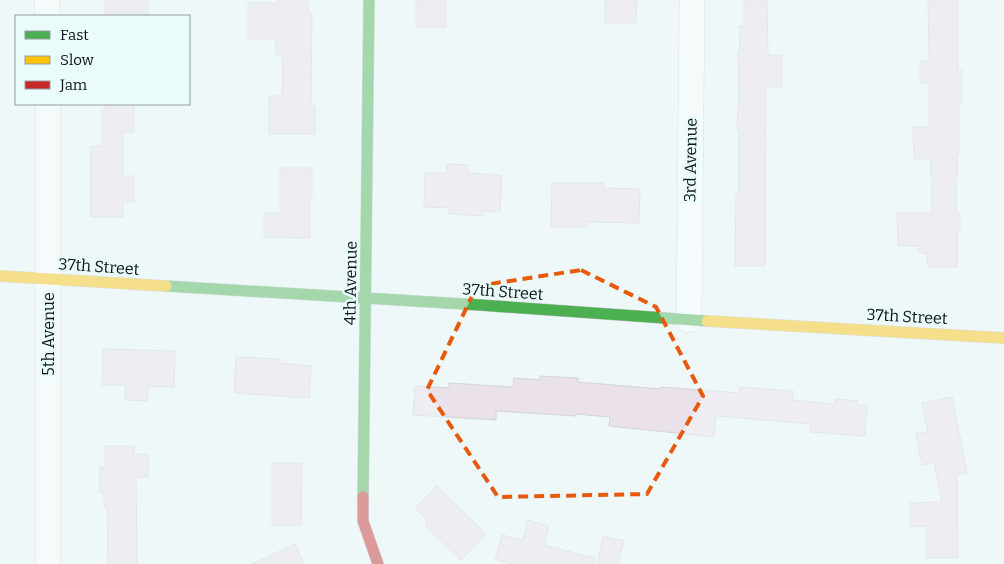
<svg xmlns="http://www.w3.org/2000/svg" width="1004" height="564" viewBox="0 0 1004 564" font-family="Bitter,serif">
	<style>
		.building { fill: #eae1ea; stroke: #d2d5d6 }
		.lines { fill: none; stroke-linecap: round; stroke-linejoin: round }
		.street-casing { stroke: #bec5c5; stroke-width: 26 }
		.fast-casing { stroke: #bec5c5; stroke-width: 12 }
		.slow-casing { stroke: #bec5c5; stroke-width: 12 }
		.jam-casing { stroke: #bec5c5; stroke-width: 12 }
		.street { stroke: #fcfefe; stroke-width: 25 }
		.fast { stroke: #4caf50; stroke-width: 11 }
		.slow { stroke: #ffc107; stroke-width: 11 }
		.jam { stroke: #c62828; stroke-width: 11 }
		.marked { fill: none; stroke: #e8590c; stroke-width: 4; stroke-dasharray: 10 6; stroke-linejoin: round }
		.labels { text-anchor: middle; stroke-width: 5; stroke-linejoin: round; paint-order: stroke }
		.street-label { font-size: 16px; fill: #0d1313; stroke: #eafbfc }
	</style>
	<rect width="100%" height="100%" fill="#eef8f8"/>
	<path class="building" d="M105,0H148V16H105Z
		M278,0H308V13H312L311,106H315V134H269V96H282L283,56H276V39H248V3H278Z
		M416,0H446V27H416Z
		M605,0H637L636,23H605Z
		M744,0H767L768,55H782V87H766L765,266H735L736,194H739V129H737L738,106H739L738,51H740L739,26H744Z
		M928,0H958V70H962V102H959V153H957V177H956V213H960V230H957V267H928L927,253H919V246H898L897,213H932V177H931V159H914L913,127H929V83H920V61H929Z
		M105,104H134V132H123V176H134V202H123V217H91V146H102V110H105Z
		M447,164L468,165V173L502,175L500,212L483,211V216L449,214L450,208L424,207L425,173H446Z
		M280,168H312V197H310V238L264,237V213H280Z
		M552,183H604V188L640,189L639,223L587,222V227H551Z
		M103,349L175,351L174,387L148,386L147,401L125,400V385H102Z
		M236,357L280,359V363L311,366L309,398L234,393Z
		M540,376L578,378V382L661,389V387L739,393L740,387L793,391L792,400L835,404V399L857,401V405H867L865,436L810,432L811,424L716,416L714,437L609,426L610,417L576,414V416L496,411V420L413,415L415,386L449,388V383L513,387L514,378L540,380Z
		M952,397L967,473L957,475L958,558H926V526L910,527V503L942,502L934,462L922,465L916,434L928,432L922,403Z
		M105,446H134V454H148V477H136L137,564H108L107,507H104V493H100V467H105Z
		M272,463H302L301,525H272Z
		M437,486L486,534L461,560L425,525L428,521L415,508Z
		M528,520L549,526L544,545L595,558L594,564H514L495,559L502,535L523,540Z
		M603,536L624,541L618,564H597Z
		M295,544L304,564H252Z"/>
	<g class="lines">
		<g class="street-casing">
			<path id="street" d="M47,0V16
				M48,104V564
				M689,320L692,0"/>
		</g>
		<g class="fast-casing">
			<path id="fast" d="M166,286L480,305L707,321
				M363,497L369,0"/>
		</g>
		<g class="slow-casing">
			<path id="slow" d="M0,276L166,286
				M707,321L1004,338"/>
		</g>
		<g class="jam-casing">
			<path id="jam" d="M363,497V521L378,564"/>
		</g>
		<use href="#street" class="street"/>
		<use href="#fast" class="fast"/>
		<use href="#slow" class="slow"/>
		<use href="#jam" class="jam"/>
	</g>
	<path d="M0 0H1004V564H0ZM581,270L656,307L703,396L647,494L498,497L427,390L477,286Z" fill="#eef8f8" fill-opacity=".55" fill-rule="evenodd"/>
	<path class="marked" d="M581,270L656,307L703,396L647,494L498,497L427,390L477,286Z"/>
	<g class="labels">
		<g class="street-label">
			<text transform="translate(690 160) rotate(-89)" y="6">3rd Avenue</text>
			<text transform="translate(99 266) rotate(4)" y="6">37th Street</text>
			<text transform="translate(350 283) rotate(-89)" y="6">4th Avenue</text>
			<text transform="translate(503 291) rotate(4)" y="6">37th Street</text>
			<text transform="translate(907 316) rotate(3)" y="6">37th Street</text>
			<text transform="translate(48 334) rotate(-90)" y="6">5th Avenue</text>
		</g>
	</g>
	<rect x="15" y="15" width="175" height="90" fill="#eafbfc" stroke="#929e9f"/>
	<rect x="25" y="31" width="25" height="8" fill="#4caf50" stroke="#929e9f"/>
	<text x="60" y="40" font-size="15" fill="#0d1313">Fast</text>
	<rect x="25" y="56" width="25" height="8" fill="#ffc107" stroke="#929e9f"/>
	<text x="60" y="65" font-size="15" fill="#0d1313">Slow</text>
	<rect x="25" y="81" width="25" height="8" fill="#c62828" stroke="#929e9f"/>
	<text x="60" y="90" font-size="15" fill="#0d1313">Jam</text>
</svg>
